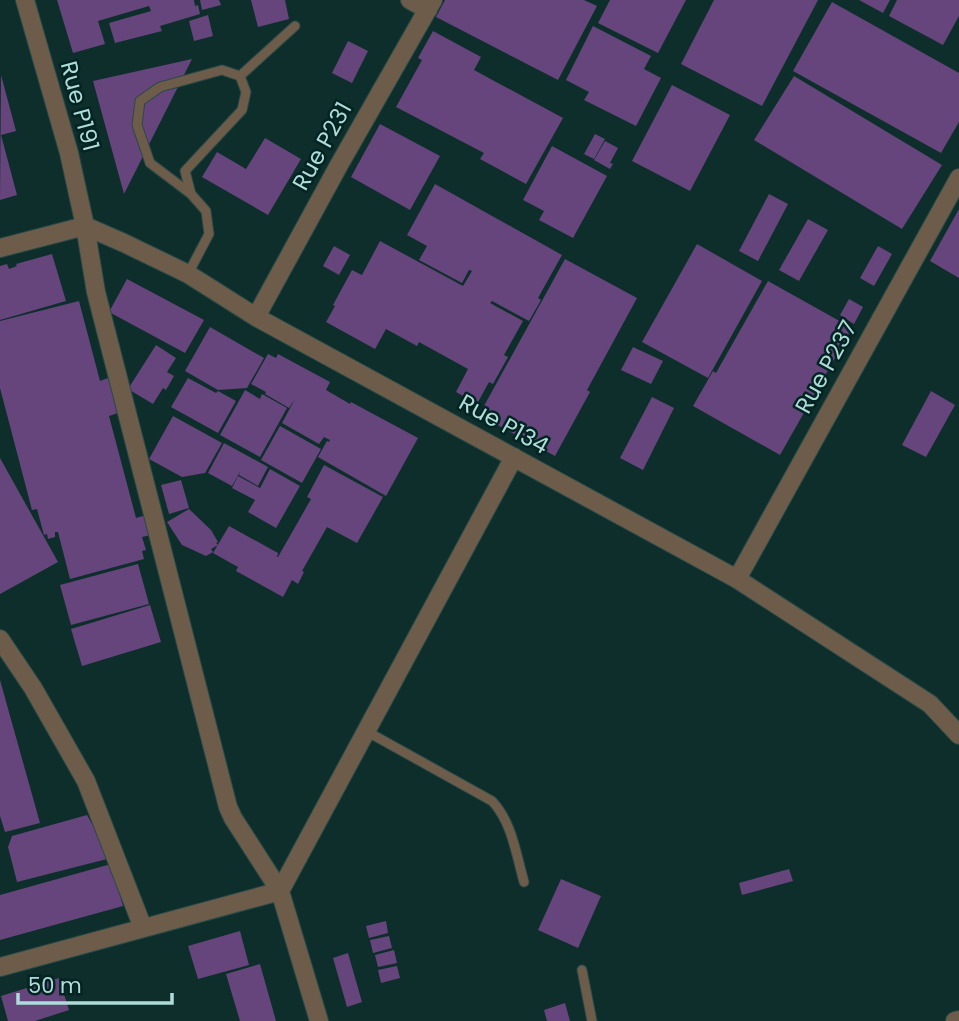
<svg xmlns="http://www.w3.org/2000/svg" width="959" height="1021" viewBox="0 0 959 1021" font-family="Poppins,sans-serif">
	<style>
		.building { fill: #65457c }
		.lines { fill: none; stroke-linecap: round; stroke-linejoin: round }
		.service-casing { stroke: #284a48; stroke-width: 11 }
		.minor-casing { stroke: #284a48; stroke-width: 20 }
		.tertiary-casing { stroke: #284a48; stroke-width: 20 }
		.service { stroke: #6d5c49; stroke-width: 9 }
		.minor { stroke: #6d5c49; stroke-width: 18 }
		.tertiary { stroke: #6d5c49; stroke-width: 18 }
		.labels { text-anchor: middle; stroke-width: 5; stroke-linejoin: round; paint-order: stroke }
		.street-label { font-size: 23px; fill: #afdcd8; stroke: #032422 }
	</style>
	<rect width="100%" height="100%" fill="#0e2e2c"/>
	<path class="building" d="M57,0H194L195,6L198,5L200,14L160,26L162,31L115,43L109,23L151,11L149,6L98,21L105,44L73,53Z
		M200,0H219L221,5L202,10Z
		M251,0H285L289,19L258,27Z
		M445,0H584L597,6L558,80L436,17Z
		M610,0H686L658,53L598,23Z
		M714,0H818L762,106L681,64Z
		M859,0H890L883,13Z
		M897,0H959V16L943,45L889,16Z
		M832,2L959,73V122L941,153L793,71Z
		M208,15L213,36L194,41L189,21Z
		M593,26L651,56L644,69L661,78L636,126L584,100L589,92L566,80Z
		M433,31L481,57L474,70L563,118L526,184L480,159L484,153L396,107L422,60L418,58Z
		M348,41L368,51L352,83L332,73Z
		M192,59L124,194L93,81Z
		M1,75L16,131L1,135L17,195L0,200Z
		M794,76L942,165L902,229L754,140Z
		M672,85L730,115L690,191L632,161Z
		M380,124L440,156L410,210L351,177Z
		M595,134L605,139L594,159L584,154Z
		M265,138L301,159L268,215L202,177L217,152L246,169Z
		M605,141L618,148L610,163L613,164L610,169L594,160Z
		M552,146L607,176L573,238L539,220L544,211L523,200Z
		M435,184L562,255L538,298L541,300L529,321L492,301L490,303L523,321L504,355L508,357L493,384L489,382L477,404L456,392L468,369L419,342L417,346L386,329L375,349L326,322L335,306L333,305L352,270L362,275L380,241L463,286L472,271L469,270L462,283L419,260L427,246L407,235Z
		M769,194L788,204L758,261L739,251Z
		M959,209V278L930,261Z
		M808,219L828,230L799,281L779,270Z
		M697,244L762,281L708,378L642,342Z
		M334,246L350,255L339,275L323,266Z
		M878,246L892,254L874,286L860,278Z
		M52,254L66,301L0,320V266L7,264L9,269L17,266L16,264Z
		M565,259L637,298L587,390L590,392L555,456L479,415Z
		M127,279L204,320L185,353L109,312Z
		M768,281L852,328L780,455L693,406L713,371L716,373Z
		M849,299L863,307L854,324L840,315Z
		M79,301L100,381L108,378L118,413L109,416L136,518L146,515L151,535L142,537L146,550L142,551L144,559L70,579L58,532H55V537L48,539L47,534L44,535L37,509L32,510L0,388V321Z
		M210,327L264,358L247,388L218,390L185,371Z
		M156,345L176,358L167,372L174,376L166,390L163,388L153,404L128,389Z
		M633,347L663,361L651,384L621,370Z
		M268,354L276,358L278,354L330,382L326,390L350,404L351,402L418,438L386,496L318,457L327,441L329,442L330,440L324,437L319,444L282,423L295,399L289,408L265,394L266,392L251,384Z
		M188,378L216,393L218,391L236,401L218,433L171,407Z
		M245,390L260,399L262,394L287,408L260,457L220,435Z
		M931,391L955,405L926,457L902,445Z
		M652,397L674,408L643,470L620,458Z
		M173,416L222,443L205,473L182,477L149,459Z
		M280,426L321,449L302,483L261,460Z
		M224,443L268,467L258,486L239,475L240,472L232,486L208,473Z
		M0,458L58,562L0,594Z
		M324,465L383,497L357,543L327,527L302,571L304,572L298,584L292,580L283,597L236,571L238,567L213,553L229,526L278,553L277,557H278L311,499L307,497Z
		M270,469L300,486L276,528L248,512L255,500L232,488L238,476L260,488Z
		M181,480L189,508L169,514L161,485Z
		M189,509L211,530L218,542L216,543L218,545L211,549L213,552L206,556L182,545L167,522Z
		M138,564L149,604L71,625L60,585Z
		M150,605L161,642L82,666L71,629Z
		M0,680L40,823L5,832L0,816Z
		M87,815L111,858L17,882L8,847L12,836Z
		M111,864L123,906L0,940V895Z
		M789,869L793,881L742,895L739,883Z
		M561,879L601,896L578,948L538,930Z
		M386,921L388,933L369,938L366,926Z
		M240,931L249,965L198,979L188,946Z
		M389,936L392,948L373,953L370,940Z
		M394,950L397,963L378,967L375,955Z
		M348,953L362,1002L347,1007L333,958Z
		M260,964L276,1021H240L226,974Z
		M397,966L400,978L381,983L378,970Z
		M59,978L69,1010L35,1021H8L1,996Z
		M565,1003L570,1021H547L544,1010Z"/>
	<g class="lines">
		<g class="service-casing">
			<path id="service" d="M240,76L295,26
				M188,274L209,234L206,211L191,194L150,163L137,125L140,101L160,87L222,70L240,76L246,92L242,110L185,171L191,194
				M366,731L492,801C512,822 516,854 524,882
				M582,970L592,1021"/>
		</g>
		<g class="minor-casing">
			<path id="minor" d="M25,0L69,153L85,226L96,292L228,807L233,818L280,891L319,1021
				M410,0L428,10
				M0,248L85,226L124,243L188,274L256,317L737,579L930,704L959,735
				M256,317L339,165L433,0
				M737,579L959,178
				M0,639L33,688L86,781L143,928
				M0,967L280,891L514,457"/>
		</g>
		<g class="tertiary-casing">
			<path id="tertiary" d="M955,1021L959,1020"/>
		</g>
		<use href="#service" class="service"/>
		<use href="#minor" class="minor"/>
		<use href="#tertiary" class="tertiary"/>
	</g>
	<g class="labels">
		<g class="street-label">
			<text transform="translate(80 106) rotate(75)" y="8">Rue P191</text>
			<text transform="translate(322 146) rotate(-61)" y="8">Rue P231</text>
			<text transform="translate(826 367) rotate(-61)" y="8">Rue P237</text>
			<text transform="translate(504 424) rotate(29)" y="8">Rue P134</text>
		</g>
	</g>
	<path d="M18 993v10h154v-10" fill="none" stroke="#afdcd8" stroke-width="3.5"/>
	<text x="28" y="993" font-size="21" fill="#afdcd8" stroke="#032422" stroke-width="5" paint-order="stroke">50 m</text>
</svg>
